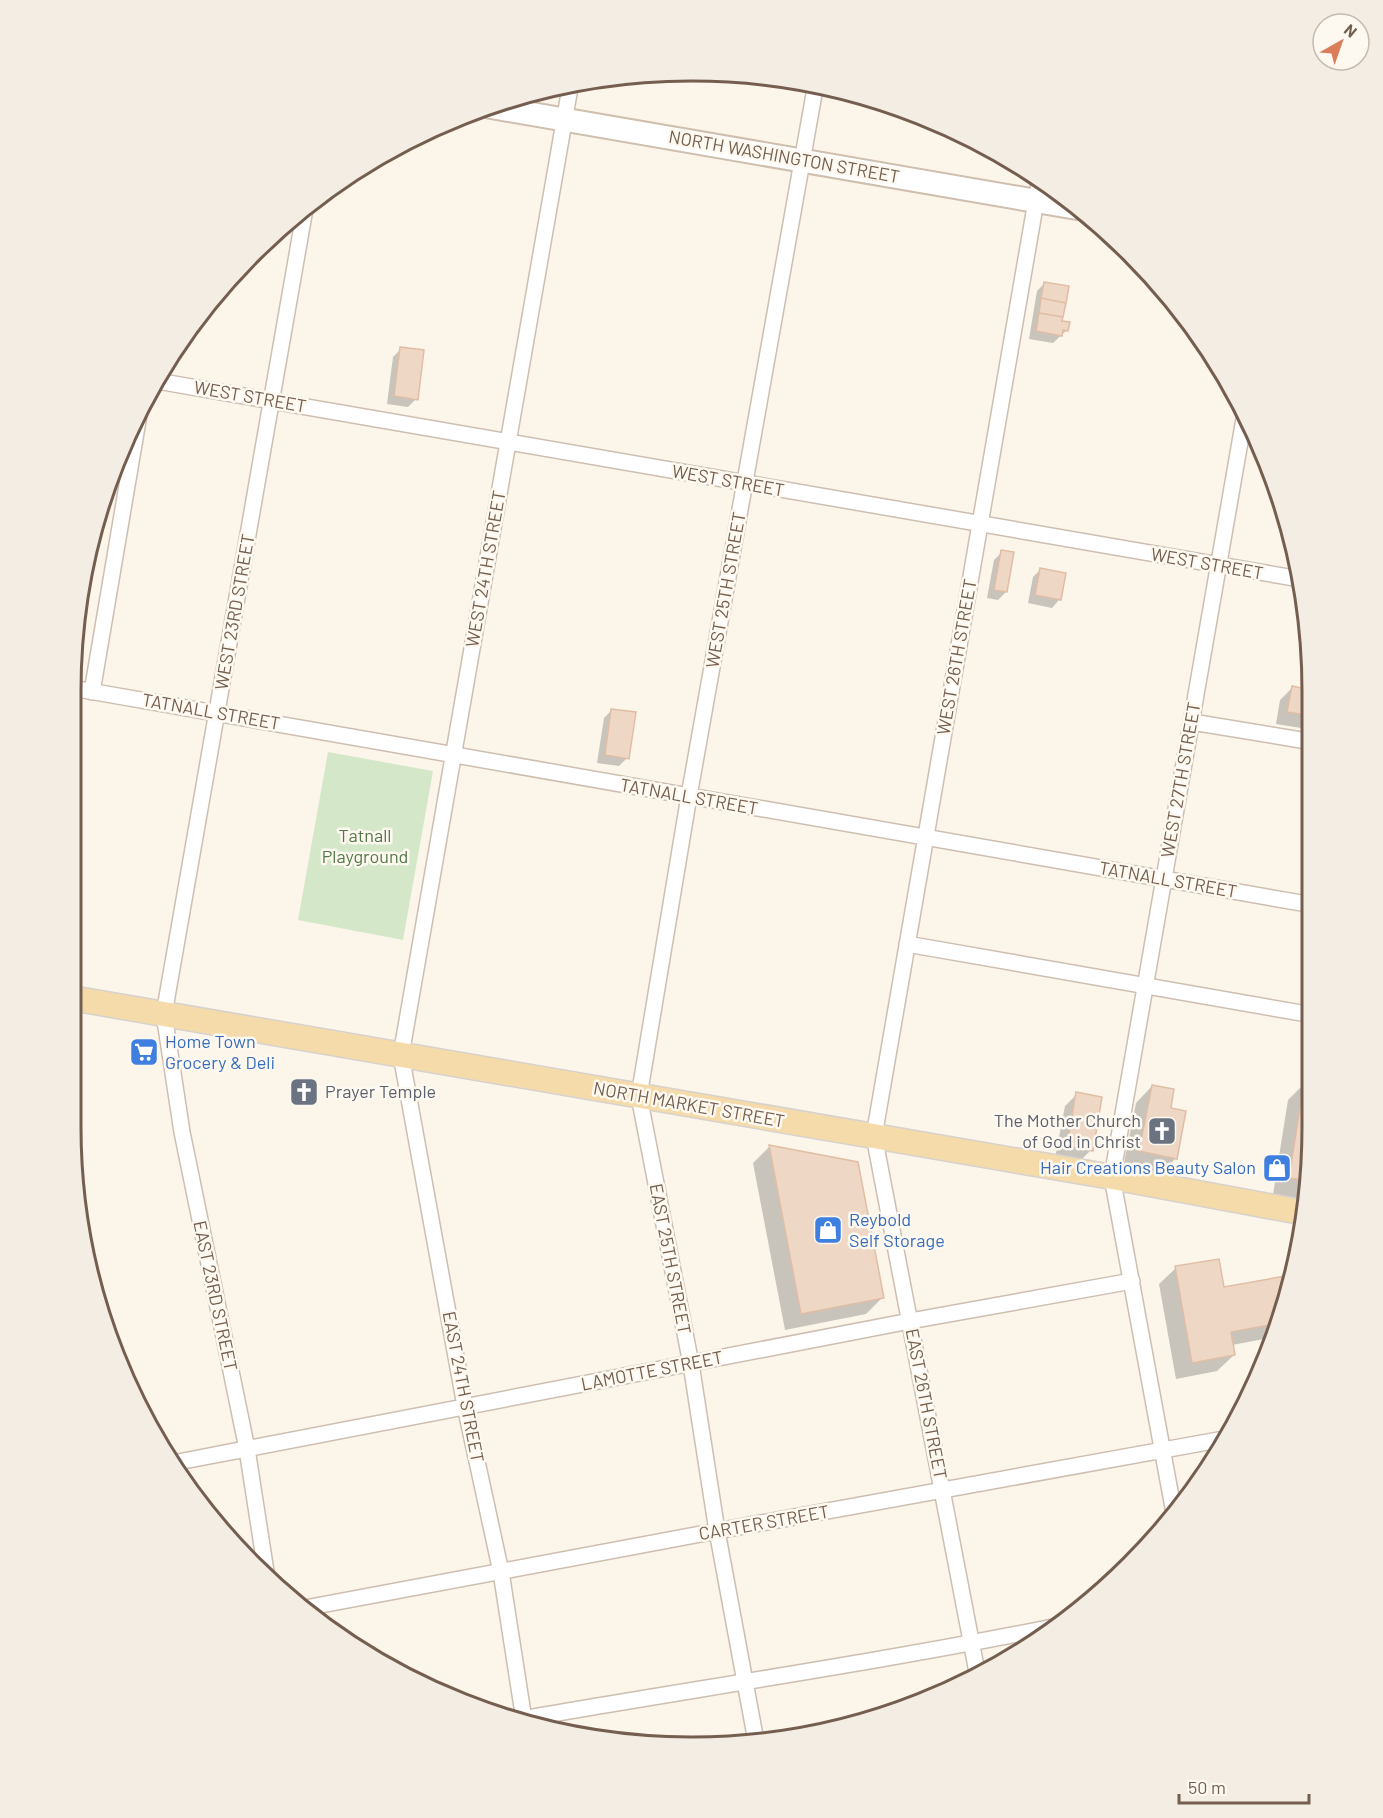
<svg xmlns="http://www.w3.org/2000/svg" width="1383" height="1818" viewBox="0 0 1383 1818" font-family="Barlow,sans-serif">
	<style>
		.green { fill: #d4e8c9 }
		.shadow { fill: #0003 }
		.building { fill: #eed7c4; stroke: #e0bea6; stroke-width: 1.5 }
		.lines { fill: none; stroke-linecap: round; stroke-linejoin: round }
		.minor-casing { stroke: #cdbeb1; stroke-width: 18 }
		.secondary-casing { stroke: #cfbfae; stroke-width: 26 }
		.primary-casing { stroke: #d8d2ce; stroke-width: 27 }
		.minor { stroke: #fff; stroke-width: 15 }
		.secondary { stroke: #fff; stroke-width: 22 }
		.primary { stroke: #f4dba9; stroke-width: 24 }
		.labels { text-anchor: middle; stroke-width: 5; stroke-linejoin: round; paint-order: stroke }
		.street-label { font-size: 18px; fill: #745e4f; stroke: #fef9f0 }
		.park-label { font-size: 18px; fill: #547848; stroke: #fef9f0 }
		.shop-label { font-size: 18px; fill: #366cbe; stroke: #fef9f0; text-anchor: start }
		.worship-label { font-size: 18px; fill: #5b616d; stroke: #fef9f0; text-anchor: start }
		.rim { fill: none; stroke: #745e4f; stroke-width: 3 }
	</style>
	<rect width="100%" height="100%" fill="#fbf5ea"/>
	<path class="green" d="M328,752L433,771L403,940L298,920Z"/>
	<path class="shadow" d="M1045,283L1061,322L1067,330L1053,343L1029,339L1037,291Z
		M401,349L416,399L408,407L387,404L393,357Z
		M1002,552L1006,592L998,600L987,598L994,560Z
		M1041,569L1059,600L1052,608L1028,603L1033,577Z
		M1293,687L1307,690V729L1276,724L1280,700Z
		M612,710L627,758L619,766L597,763L604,718Z
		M1305,1083L1307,1084V1200L1273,1194L1288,1100Z
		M1152,1086L1169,1109L1176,1158L1159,1175L1123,1168L1136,1103Z
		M1077,1094L1091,1150L1079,1162L1055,1158L1065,1106Z
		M769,1147L856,1163L882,1298L866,1314L785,1330L753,1163Z
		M1176,1268L1222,1289L1291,1277L1279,1326L1274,1337L1232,1345L1234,1355L1217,1371L1176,1379L1159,1284Z"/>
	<path class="building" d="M1044,282L1069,286L1066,303L1041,298Z
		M1041,298L1066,303L1063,317L1039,313Z
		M1039,313L1063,317L1062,321L1070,322L1068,331L1063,330L1062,336L1036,331Z
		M400,347L424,350L418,400L394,396Z
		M1001,550L1014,552L1007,592L994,590Z
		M1040,568L1066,573L1061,600L1035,595Z
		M1292,686L1307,689V715L1287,712Z
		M611,709L636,712L629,759L605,755Z
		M1304,1082H1307V1181L1289,1178Z
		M1152,1085L1174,1089L1171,1108L1186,1111L1177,1159L1139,1151Z
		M1076,1092L1102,1097L1093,1151L1067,1146Z
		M769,1145L858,1162L884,1298L801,1314Z
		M1219,1259L1224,1287L1291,1275L1280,1323L1231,1332L1235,1355L1192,1363L1175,1266Z"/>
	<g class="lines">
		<g class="minor-casing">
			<path id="minor" d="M157,381L1300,579
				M72,688L1307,904
				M92,692L140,409
				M1192,722L1307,741
				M907,944L1307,1014
				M173,1463L910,1321L1132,1281
				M1174,1513L1112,1177L1244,419
				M267,1578L247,1449L182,1132L164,1014L305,209
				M305,1608L717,1531L1224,1439
				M977,1672L874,1136L1040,178
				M522,1719C700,1688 880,1662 1058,1626
				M524,1720L501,1572L465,1406L401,1055L571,82
				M756,1741L717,1531L691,1364L639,1096L689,796L816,83"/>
		</g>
		<g class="secondary-casing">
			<path id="secondary" d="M491,107L1077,208"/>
		</g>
		<g class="primary-casing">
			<path id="primary" d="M71,998L1112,1177L1306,1213"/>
		</g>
		<use href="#minor" class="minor"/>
		<use href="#secondary" class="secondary"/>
		<use href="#primary" class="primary"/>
	</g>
	<defs>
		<g id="supermarket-square" transform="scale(1.5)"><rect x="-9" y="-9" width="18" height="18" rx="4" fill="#3f7fe0" stroke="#fef9f0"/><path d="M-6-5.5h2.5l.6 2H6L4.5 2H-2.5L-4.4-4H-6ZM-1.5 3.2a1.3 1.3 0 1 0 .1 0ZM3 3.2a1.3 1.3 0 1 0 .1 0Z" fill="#fff"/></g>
		<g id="church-square" transform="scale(1.5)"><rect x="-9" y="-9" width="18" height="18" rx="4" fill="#6b7280" stroke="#fef9f0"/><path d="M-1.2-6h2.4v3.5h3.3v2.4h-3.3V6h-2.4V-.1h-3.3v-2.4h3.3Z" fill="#fff"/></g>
		<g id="shop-square" transform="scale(1.5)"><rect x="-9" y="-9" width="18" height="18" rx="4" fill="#3f7fe0" stroke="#fef9f0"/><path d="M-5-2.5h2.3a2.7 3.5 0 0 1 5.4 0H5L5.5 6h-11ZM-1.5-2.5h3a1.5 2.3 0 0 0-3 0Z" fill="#fff"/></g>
	</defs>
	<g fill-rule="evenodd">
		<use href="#supermarket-square" x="144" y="1052"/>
		<use href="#church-square" x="304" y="1092"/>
		<use href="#church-square" x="1162" y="1131"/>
		<use href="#shop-square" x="1277" y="1168"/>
		<use href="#shop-square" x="828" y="1230"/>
	</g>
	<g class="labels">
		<g class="street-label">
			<text transform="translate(784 157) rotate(10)" y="6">NORTH WASHINGTON STREET</text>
			<text transform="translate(250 397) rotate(10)" y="6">WEST STREET</text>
			<text transform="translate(728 481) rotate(10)" y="6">WEST STREET</text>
			<text transform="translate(1207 564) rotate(10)" y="6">WEST STREET</text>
			<text transform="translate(486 569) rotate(-80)" y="6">WEST 24TH STREET</text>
			<text transform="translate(726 590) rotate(-80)" y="6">WEST 25TH STREET</text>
			<text transform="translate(235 612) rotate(-80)" y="6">WEST 23RD STREET</text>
			<text transform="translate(957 657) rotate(-80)" y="6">WEST 26TH STREET</text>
			<text transform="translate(211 712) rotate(10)" y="6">TATNALL STREET</text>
			<text transform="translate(1181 780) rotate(-80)" y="6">WEST 27TH STREET</text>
			<text transform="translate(689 797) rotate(10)" y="6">TATNALL STREET</text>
			<text transform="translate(1168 880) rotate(10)" y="6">TATNALL STREET</text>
			<text transform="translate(689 1105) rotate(10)" y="6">NORTH MARKET STREET</text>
			<text transform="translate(670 1259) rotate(79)" y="6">EAST 25TH STREET</text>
			<text transform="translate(215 1296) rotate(78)" y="6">EAST 23RD STREET</text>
			<text transform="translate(652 1371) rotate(-11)" y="6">LAMOTTE STREET</text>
			<text transform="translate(463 1387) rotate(79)" y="6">EAST 24TH STREET</text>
			<text transform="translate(926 1404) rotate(79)" y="6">EAST 26TH STREET</text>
			<text transform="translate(764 1523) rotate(-10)" y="6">CARTER STREET</text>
		</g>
		<g class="park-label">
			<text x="365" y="842">Tatnall<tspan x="365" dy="21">Playground</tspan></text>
		</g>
		<g class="shop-label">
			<text x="165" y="1048">Home Town<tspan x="165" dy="21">Grocery &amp; Deli</tspan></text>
			<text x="1256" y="1174" text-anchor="end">Hair Creations Beauty Salon</text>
			<text x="849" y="1226">Reybold<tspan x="849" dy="21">Self Storage</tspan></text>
		</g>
		<g class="worship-label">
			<text x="325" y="1098">Prayer Temple</text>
			<text x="1141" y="1127" text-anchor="end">The Mother Church<tspan x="1141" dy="21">of God in Christ</tspan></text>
		</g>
	</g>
	<path d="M0 0H1383V1818H0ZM691 81H692A610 610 0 0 1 1302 691V1127A610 610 0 0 1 692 1737H691A610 610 0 0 1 81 1127V691A610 610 0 0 1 691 81Z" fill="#f3ede3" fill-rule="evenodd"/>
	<path class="rim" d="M691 81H692A610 610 0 0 1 1302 691V1127A610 610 0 0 1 692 1737H691A610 610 0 0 1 81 1127V691A610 610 0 0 1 691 81Z"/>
	<g transform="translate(1341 42) rotate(40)"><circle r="28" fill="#fef9f0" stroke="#c7bbb0" stroke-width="1.5"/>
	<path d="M0-4.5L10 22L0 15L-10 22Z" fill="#da7d5a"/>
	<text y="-9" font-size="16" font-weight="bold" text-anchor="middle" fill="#745e4f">N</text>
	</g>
	<path d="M1179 1794v9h130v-9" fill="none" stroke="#745e4f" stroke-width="3"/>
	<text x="1188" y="1794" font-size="18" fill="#745e4f" stroke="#fef9f0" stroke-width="4.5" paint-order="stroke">50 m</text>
</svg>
